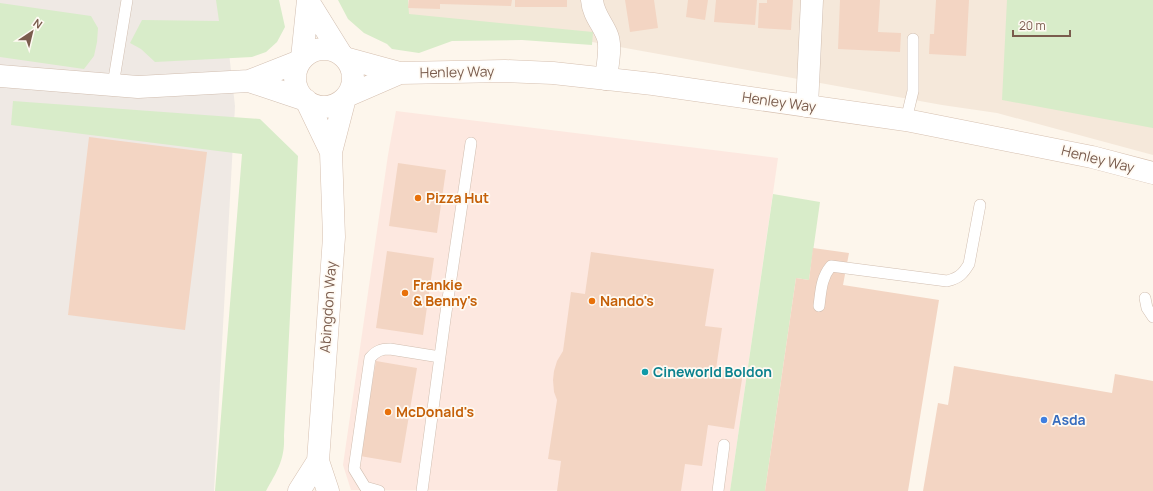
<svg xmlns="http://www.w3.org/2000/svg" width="1153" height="491" viewBox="0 0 1153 491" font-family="Manrope,sans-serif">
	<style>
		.residential { fill: #f5e8da }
		.commercial { fill: #fde8e0 }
		.industrial { fill: #efe9e4 }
		.green { fill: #d8ecc9 }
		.building { fill: #f3d5c3 }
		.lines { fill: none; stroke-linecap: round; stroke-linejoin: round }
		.service-casing { stroke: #d1beb0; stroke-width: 12 }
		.minor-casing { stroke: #d1beb0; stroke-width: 23 }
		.tertiary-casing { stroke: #d1beb0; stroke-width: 23 }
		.secondary-casing { stroke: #d6c0b0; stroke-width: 23 }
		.service { stroke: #fff; stroke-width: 11 }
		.minor { stroke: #fff; stroke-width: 22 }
		.tertiary { stroke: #fff; stroke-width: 22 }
		.secondary { stroke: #fff; stroke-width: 22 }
		.food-dot { fill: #e8710a; stroke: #fffaf3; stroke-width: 1.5 }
		.culture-dot { fill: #0f9aa8; stroke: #fffaf3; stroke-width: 1.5 }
		.shop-dot { fill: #3f7fe0; stroke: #fffaf3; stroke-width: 1.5 }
		.labels { text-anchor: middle; stroke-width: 3.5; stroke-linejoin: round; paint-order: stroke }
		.street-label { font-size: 14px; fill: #7a5c4d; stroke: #fffaf3 }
		.food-label { font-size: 14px; font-weight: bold; fill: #c56008; stroke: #fffaf3; text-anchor: start }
		.culture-label { font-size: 14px; font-weight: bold; fill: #0d838f; stroke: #fffaf3; text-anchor: start }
		.shop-label { font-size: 14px; font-weight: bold; fill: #366cbe; stroke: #fffaf3; text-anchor: start }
	</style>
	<rect width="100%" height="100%" fill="#fdf6ec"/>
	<path class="residential" d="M364,0H1153V155L997,113L942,105L581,40L393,27Z"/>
	<path class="commercial" d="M396,111L778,158L730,491L351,490L343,465L388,155Z"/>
	<path class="industrial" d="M0,0H223L235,106L214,491H0Z"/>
	<path class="green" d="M216,0H279L285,27L277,42L266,52L252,57L155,62L141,49L130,43L142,20L219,21Z
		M338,0H408L409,14L593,32L592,45L522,40L452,41L419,53L392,49L387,44L364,33L348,19Z
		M1007,0H1153V128L1002,100Z
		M0,3L91,16L98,28L97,42L94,56L84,69L0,57Z
		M13,101L260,119L298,156L284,436C285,460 277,471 266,491H215L242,154L11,125Z
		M773,194L820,202L809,280L796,278L765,491H730Z"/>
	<path class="building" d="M409,0H512L511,6L440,4V9L408,8Z
		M515,0H567V7H515Z
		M625,0H654L658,28L630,32Z
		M688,0H708L705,20L686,17Z
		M716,0H757L755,25L714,22Z
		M767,0H793L791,30L758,28L759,3H767Z
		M840,0H880L878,32L901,33L900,52L838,49Z
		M936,0H969L966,56L929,54L930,34H934Z
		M89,137L207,152L185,330L68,315Z
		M398,163L446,170L437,233L389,226Z
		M813,248L849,253L843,285L939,300L908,491H765L796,278L809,280Z
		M387,251L434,258L423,335L376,328Z
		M591,252L714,269L705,326L722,328L716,369L743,373L734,429L708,425L702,466L685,464L681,491H557L561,461L548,459L557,400L554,392L553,380L554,371L557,361L563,351L571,292L585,294Z
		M376,361L417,368L401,463L360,456Z
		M954,366L1112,393L1115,374L1153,381V491H923L938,403L948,405Z"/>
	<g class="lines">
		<g class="service-casing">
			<path id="service" d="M113,85L127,0
				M906,120L913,91V39
				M1145,298L1147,308L1153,317
				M819,306C821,291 821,278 831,266L947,281C959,278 963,274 969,264L980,205
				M379,491L365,487L354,469L370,358C376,351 381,349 390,349L440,357
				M422,491L445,319L471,143
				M718,491L724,445"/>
		</g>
		<g class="minor-casing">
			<path id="minor" d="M592,0C593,14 602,23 607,35C612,46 607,67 606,79
				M0,76L138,87L249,81L300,61
				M249,81L303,99
				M807,106L812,0"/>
		</g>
		<g class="tertiary-casing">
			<path id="tertiary" d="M308,1L341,54
				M302,58L308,0"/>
		</g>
		<g class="secondary-casing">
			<path id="secondary" d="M295 78a29 29 0 1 1 58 0a29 29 0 1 1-58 0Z
				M345,58L400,73L505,71L553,73L653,84L906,120L1092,157L1153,173
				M347,96L400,73
				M306,100L331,152
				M299,491L318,461
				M328,491L318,461L334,237L331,152L345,98"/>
		</g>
		<use href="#service" class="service"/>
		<use href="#minor" class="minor"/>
		<use href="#tertiary" class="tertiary"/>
		<use href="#secondary" class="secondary"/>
	</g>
	<g class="food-dot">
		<circle cx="418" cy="198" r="4"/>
		<circle cx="405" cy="293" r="4"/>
		<circle cx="592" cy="301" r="4"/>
		<circle cx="388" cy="412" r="4"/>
	</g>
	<circle class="culture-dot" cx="645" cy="372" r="4"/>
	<circle class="shop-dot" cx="1044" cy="420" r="4"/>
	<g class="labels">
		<g class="street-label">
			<text transform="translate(457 72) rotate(-1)" y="5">Henley Way</text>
			<text transform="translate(779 102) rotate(8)" y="5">Henley Way</text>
			<text transform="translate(1098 159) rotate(14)" y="5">Henley Way</text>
			<text transform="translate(328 307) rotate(-86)" y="5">Abingdon Way</text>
		</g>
		<g class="food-label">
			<text x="426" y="203">Pizza Hut</text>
			<text x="413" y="290">Frankie<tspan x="413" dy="16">&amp; Benny's</tspan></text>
			<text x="600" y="306">Nando's</text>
			<text x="396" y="417">McDonald's</text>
		</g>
		<g class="culture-label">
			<text x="653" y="377">Cineworld Boldon</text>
		</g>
		<g class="shop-label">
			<text x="1052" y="425">Asda</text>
		</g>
	</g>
	<g transform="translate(32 32) rotate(35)" stroke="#fffaf3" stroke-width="3" paint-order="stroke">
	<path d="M0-3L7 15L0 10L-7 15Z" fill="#7a5c4d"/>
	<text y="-6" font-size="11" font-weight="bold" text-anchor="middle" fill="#7a5c4d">N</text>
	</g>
	<path d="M1013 30v6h57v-6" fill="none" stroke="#7a5c4d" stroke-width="2"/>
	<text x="1019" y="30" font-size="12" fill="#7a5c4d" stroke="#fffaf3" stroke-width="3" paint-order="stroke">20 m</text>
</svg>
